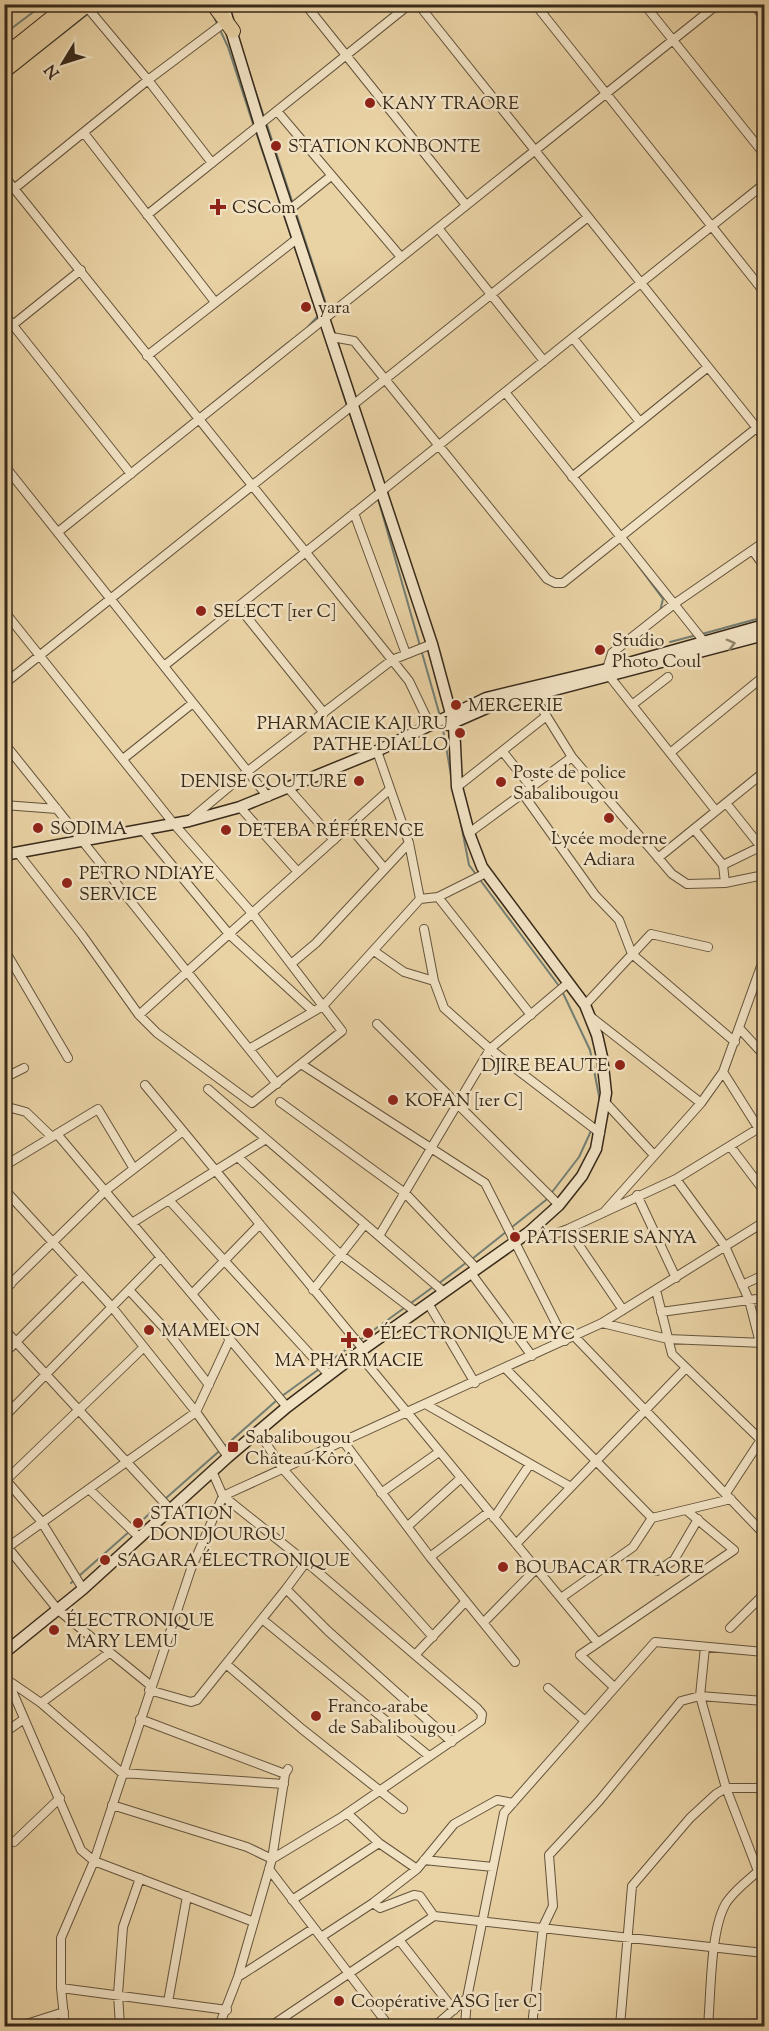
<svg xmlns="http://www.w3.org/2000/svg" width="769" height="2031" viewBox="0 0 769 2031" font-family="'Sorts Mill Goudy',serif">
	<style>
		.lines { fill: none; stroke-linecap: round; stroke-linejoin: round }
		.stream { stroke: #737e73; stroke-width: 2 }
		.street-casing { stroke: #64543c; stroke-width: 10 }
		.secondary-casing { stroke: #382a1a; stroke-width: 13 }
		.highway-casing { stroke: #382a1a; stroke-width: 16 }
		.street { stroke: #f1e2c4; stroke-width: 8 }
		.secondary { stroke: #f1e2c4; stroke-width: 10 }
		.highway { stroke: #e9d2a4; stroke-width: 14 }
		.oneway { stroke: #94866f }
		.poi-dot { fill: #8f2418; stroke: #f1e2c4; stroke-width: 2 }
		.labels { text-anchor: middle; stroke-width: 5; stroke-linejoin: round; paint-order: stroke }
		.poi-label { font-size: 18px; fill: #382a1a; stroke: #f1e2c4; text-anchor: start }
	</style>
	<rect width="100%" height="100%" fill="#e9d2a4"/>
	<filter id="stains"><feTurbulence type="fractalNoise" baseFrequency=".00333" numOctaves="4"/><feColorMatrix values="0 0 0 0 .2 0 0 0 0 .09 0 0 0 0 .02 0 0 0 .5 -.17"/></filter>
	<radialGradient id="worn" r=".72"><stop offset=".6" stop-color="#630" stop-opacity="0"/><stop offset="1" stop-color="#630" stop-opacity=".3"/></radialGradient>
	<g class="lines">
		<path class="stream" d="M94,10L101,4
			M214,17L228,47L254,127
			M4,34L44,4
			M246,62L264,117
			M4,80L89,13
			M266,122L328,310L325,311
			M256,132L319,320
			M321,325L347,406
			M306,329L318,316
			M349,411L377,495L440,716
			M158,447L289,342
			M631,556L663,599L660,611
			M702,634L764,617
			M670,642L697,635
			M442,724L451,775
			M460,819L469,865L559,986
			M562,991L590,1050L600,1101
			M472,1259L546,1200L579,1157L597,1118
			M438,1284L467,1262
			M360,1340L433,1287
			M282,1396L355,1343
			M165,1499L277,1400
			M134,1528L161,1503
			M71,1583L130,1531"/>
		<g class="street-casing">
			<path id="street" d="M305,4L466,205
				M418,4L764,437
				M535,4L764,292
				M644,4L764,154
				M754,4L764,18
				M86,6L148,80L212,163
				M4,36L15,48
				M277,111L401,257
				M84,133L215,302
				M4,176L409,681L431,727
				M15,188L148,80L228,20
				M289,210L331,176
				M147,215L410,4
				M438,228L544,361
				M4,314L131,474
				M4,332L81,270
				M332,337L354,341L547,579L555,583H563L764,422
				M573,338L640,422
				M147,356L298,238
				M505,392L706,644
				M4,465L268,797
				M572,477L708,367
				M354,513L406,654
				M58,532L718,4
				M753,551L764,566
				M238,606L324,713
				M4,611L174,824L252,913L342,1031L252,1103L157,1033L139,1015L82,935L18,853
				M164,666L764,184
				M4,684L588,217
				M534,696L572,757L672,874L687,884L725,883L764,875
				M632,705L668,677
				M4,743L277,1084
				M503,752L531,787
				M670,753L764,676
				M123,759L193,703
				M457,787L545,717
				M289,789L334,840
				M523,794L595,895L619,920L632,954L735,1042
				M726,803L761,847
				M4,805L57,809
				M240,807L298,872
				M716,811L610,677L607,669L612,653L674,604L764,542
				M192,818L248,771L392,660L432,644
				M349,826L385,869
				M142,829L229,934L313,1011
				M694,829L723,865L725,883
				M469,833L572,757
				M658,858L764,772
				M723,865L764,845
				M438,897L531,1015
				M420,899L438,897L486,873
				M424,929L434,981L444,1008L490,1049L600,1133
				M4,949L68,1058
				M374,951L404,972L434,981
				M291,964L316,943L409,843
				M585,1005L651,934L708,947
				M139,1015L389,790
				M591,1017L701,1103
				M377,1024L559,1205
				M740,1029L764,1055
				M249,1049L323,1006L420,899L409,843L377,751
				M301,1064L485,1183L565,1341
				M723,1072L759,1129
				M4,1078L24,1068
				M145,1085L363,1349
				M208,1089L444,1292
				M280,1102L405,1193L477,1269
				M605,1102L654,1155
				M4,1106L26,1112L52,1137
				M57,1134L287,1407
				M730,1146L764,1191
				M238,1157L341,1255L416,1312
				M4,1166L98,1109L134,1169
				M676,1179L725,1246L749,1300L760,1343L764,1349
				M4,1189L112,1307L196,1412L228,1457
				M637,1195L676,1278
				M169,1200L329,1375
				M605,1211L701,1103L723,1072L764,958
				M132,1223L266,1139
				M568,1229L623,1310
				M529,1232L546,1237L568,1229L676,1179L764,1125
				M379,1236L490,1049L568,983
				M471,1273L532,1356
				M4,1275L11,1284
				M742,1285L764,1275
				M4,1290L105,1191L183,1131
				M129,1290L167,1331L209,1385
				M313,1290L365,1224
				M656,1290L672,1354L764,1443
				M192,1294L260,1224
				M428,1303L475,1383
				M661,1312L764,1298
				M602,1323L668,1339L764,1343
				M4,1329L170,1509
				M575,1337L764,1534
				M358,1353L598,1643
				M4,1354L82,1276
				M506,1369L652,1518
				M427,1405L571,1487
				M4,1417L161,1257
				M258,1431L282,1468L433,1637
				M343,1441L430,1557L515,1662
				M6,1480L41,1521L83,1589
				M4,1482L144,1347
				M89,1489L140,1538
				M381,1493L439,1452
				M726,1493L764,1435
				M494,1518L530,1464
				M408,1526L461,1478
				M5,1544L58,1610L150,1685
				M516,1544L685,1369
				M8,1547L196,1412L230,1339
				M430,1557L489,1512
				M657,1571L674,1560L698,1519
				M286,1589L306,1562
				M561,1598L633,1547L652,1518L731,1499
				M262,1619L429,1756
				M484,1622L536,1569
				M730,1628L764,1594
				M705,1647L700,1696L726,1788L758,1871
				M415,1655L465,1602
				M226,1664L302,1729L403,1809
				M4,1672L81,1850L94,1861L254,1922
				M12,1683L41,1703L122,1773L284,1784
				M614,1687L580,1655L734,1550L686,1510
				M548,1688L584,1720
				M149,1690L191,1702L197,1700L286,1589L328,1631L452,1742
				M41,1703L109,1653
				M140,1719L285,1774
				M4,1733L24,1719
				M112,1805L247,1847L272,1859L340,1818L481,1721L482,1714L477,1708L312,1567L223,1496L212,1471
				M347,1813L379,1843L417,1869
				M14,1842L60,1798
				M424,1860L493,1867
				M269,1869L389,2026
				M292,1900L379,1843
				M373,1903L380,1908L414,1895L420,1896L434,1916
				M321,1937L373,1903L417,1869L454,1824L497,1800L513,1803
				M400,1941L454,2010
				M238,1977L314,1928
				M61,1988L227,2010
				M168,2002L187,1896
				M20,2026L64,2012
				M65,2026L61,1988V1938L94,1861L191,1569L223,1496L602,1323L764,1222
				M120,2026L118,1994L123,1927L140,1878
				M219,2026L238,1977L272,1859L285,1774L288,1769
				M271,2026L434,1916L764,1953
				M435,2026L467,1998
				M465,2026L467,1998L504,1813L655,1642L764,1652
				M532,2026L543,1927L553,1906L549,1855L599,1801L681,1701L700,1696L764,1701
				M620,2026L632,1886L690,1818L716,1794L726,1788H764
				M708,2026C711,1994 710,1933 725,1905C732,1892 748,1881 758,1871L764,1872"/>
		</g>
		<g class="secondary-casing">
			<path id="secondary" d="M448,725L489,707L764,635
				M4,855L189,821L240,807L377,751L486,698L607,669L764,625
				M4,1653L83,1589L228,1457L287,1407L358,1353L529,1232L559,1205L582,1176L596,1149L606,1093L602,1057L597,1035L585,1005L482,867L469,833L457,787L454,725L432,644L260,125L223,4"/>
		</g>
		<g class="highway-casing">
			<path id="highway" d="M213,4L233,31
				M4,56L69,4
				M4,71L88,4"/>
		</g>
		<use href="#street" class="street"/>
		<use href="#secondary" class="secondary"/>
		<use href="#highway" class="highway"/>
	</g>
	<defs><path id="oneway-chevron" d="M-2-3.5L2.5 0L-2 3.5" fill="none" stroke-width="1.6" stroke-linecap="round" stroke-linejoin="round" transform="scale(1.5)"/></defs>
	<use class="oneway" href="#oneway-chevron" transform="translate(731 644) rotate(-15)"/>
	<g class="poi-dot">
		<circle cx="370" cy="103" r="6"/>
		<circle cx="276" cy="146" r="6"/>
		<path d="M215 198h6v6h6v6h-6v6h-6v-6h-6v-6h6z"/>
		<circle cx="306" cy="307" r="6"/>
		<circle cx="201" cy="611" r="6"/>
		<circle cx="600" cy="650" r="6"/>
		<circle cx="456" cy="705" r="6"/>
		<circle cx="460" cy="733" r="6"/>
		<circle cx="359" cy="781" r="6"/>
		<circle cx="501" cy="782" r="6"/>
		<circle cx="609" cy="818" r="6"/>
		<circle cx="38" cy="828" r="6"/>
		<circle cx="226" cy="830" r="6"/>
		<circle cx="67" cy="883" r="6"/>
		<circle cx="620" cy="1065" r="6"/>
		<circle cx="393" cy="1100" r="6"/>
		<circle cx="515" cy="1237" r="6"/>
		<circle cx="149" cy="1330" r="6"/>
		<circle cx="368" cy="1333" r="6"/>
		<path d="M346 1331h6v6h6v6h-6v6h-6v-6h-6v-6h6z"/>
		<rect x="227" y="1441" width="12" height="12" rx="3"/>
		<circle cx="138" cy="1523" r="6"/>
		<circle cx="105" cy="1560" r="6"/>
		<circle cx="503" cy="1567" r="6"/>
		<circle cx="54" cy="1630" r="6"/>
		<circle cx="316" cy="1716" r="6"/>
		<circle cx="339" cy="2001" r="6"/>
	</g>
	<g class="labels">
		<g class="poi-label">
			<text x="382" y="109">KANY TRAORE</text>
			<text x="288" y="152">STATION KONBONTE</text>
			<text x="232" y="213">CSCom</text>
			<text x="318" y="313">yara</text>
			<text x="213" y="617">SELECT [1er C]</text>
			<text x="612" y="646">Studio<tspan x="612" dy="21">Photo Coul</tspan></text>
			<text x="468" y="711">MERCERIE</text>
			<text x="448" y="729" text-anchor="end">PHARMACIE KAJURU<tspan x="448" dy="21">PATHE DIALLO</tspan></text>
			<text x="513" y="778">Poste de police<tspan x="513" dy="21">Sabalibougou</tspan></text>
			<text x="347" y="787" text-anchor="end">DENISE COUTURE</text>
			<text x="50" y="834">SODIMA</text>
			<text x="238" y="836">DETEBA RÉFÉRENCE</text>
			<text x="609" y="844" text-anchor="middle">Lycée moderne<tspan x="609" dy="21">Adiara</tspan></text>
			<text x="79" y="879">PETRO NDIAYE<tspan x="79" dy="21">SERVICE</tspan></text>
			<text x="608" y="1071" text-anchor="end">DJIRE BEAUTE</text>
			<text x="405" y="1106">KOFAN [1er C]</text>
			<text x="527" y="1243">PÂTISSERIE SANYA</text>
			<text x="161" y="1336">MAMELON</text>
			<text x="380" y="1339">ÉLECTRONIQUE MYC</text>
			<text x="349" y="1366" text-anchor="middle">MA PHARMACIE</text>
			<text x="245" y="1443">Sabalibougou<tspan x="245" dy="21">Château Kôrô</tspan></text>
			<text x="150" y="1519">STATION<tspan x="150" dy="21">DONDJOUROU</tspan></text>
			<text x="117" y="1566">SAGARA ÉLECTRONIQUE</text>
			<text x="515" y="1573">BOUBACAR TRAORE</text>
			<text x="66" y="1626">ÉLECTRONIQUE<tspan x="66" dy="21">MARY LEMU</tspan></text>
			<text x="328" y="1712">Franco-arabe<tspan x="328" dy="21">de Sabalibougou</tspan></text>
			<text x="351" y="2007">Coopérative ASG [1er C]</text>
		</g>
	</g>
	<rect width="769" height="2031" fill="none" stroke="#e9d2a4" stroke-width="24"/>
	<rect x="6" y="6" width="757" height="2019" fill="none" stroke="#382a1a" stroke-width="3"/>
	<rect x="12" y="12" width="745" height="2007" fill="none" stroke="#382a1a" stroke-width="1.5"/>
	<g transform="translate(63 63) rotate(232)" stroke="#f1e2c4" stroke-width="4.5" paint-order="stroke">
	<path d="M0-4.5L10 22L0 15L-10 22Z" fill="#382a1a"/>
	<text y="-9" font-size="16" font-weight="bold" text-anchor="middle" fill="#382a1a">N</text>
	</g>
	<rect width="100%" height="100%" filter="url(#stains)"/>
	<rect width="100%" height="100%" fill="url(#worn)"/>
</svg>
